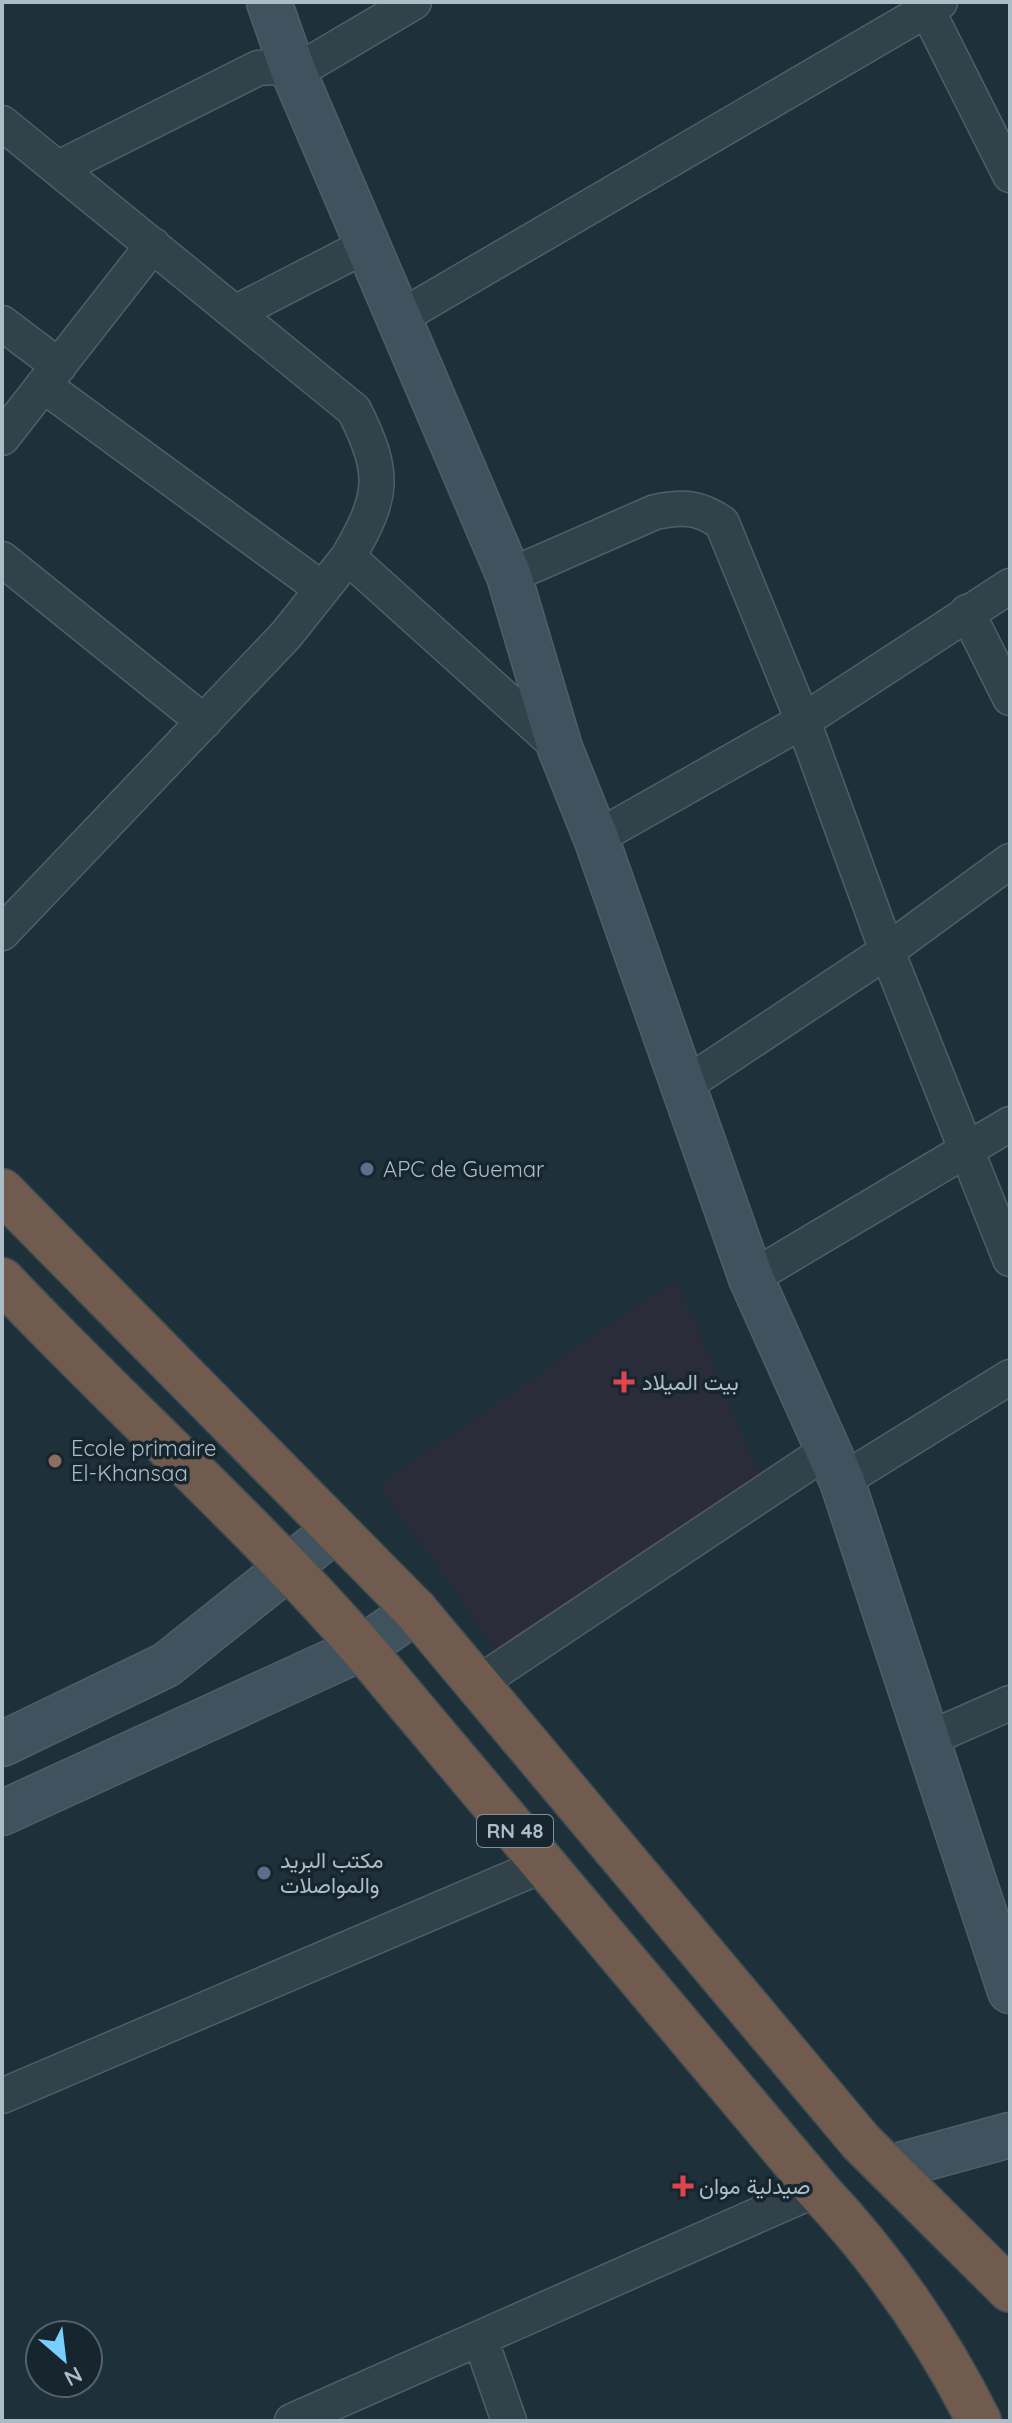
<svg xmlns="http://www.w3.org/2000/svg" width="1012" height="2423" viewBox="0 0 1012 2423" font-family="Quicksand,Vazirmatn,sans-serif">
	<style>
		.medical { fill: #2a2c3a }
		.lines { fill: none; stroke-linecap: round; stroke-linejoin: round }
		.street-casing { stroke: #4f5f68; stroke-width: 37 }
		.secondary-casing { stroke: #4f5f68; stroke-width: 47 }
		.highway-casing { stroke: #3c4c54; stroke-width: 47 }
		.street { stroke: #32424a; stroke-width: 34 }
		.secondary { stroke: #3f525d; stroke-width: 44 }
		.highway { stroke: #715a4e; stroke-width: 44 }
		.service-dot { fill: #5c6f8a; stroke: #17262e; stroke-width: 3 }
		.health-dot { fill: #e0444e; stroke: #17262e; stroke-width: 3 }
		.education-dot { fill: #8d6e63; stroke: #17262e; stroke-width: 3 }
		.labels { text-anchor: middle; stroke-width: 7; stroke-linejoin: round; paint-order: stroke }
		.shield { fill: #17262e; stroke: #7f9099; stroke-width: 2 }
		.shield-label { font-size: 20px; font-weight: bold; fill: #acbdc7 }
		.poi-label { font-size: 22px; fill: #acbdc7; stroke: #17262e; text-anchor: start }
	</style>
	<rect width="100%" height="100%" fill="#1e313a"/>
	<path class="medical" d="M676,1279L769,1498L509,1667L379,1485Z"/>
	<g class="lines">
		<g class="street-casing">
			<path id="street" d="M923,2L1010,175
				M2,123L354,410C386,474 384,495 348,557L560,748
				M59,168L258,68L275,67L294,73L414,2
				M235,313L367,245
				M399,318L940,2
				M2,323L59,366
				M43,385L322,589
				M2,438L153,245
				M2,559L204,722
				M509,576L655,512C683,506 699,507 722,523L803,721L887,951L1010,1259
				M967,612L1010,698
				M596,838L803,721L1010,586
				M2,933L286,635L348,557
				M682,1087L887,951L1010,861
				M751,1278L1010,1124
				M842,1481L1010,1377
				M477,1684L828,1450
				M926,1740L1010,1703
				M2,2096L543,1865
				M480,2338L509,2421
				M292,2421L817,2189"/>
		</g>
		<g class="secondary-casing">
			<path id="secondary" d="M269,2L294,73L509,576L560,748L596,838L751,1278L842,1481L1010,1991
				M2,1744L166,1665L335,1530
				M2,1813L362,1648L416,1611
				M889,2168L1010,2135"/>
		</g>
		<g class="highway-casing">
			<path id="highway" d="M2,1191L416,1611L861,2142L1010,2290
				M2,1280C120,1405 249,1519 362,1648L817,2189C883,2259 936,2335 979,2421"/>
		</g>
		<use href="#street" class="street"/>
		<use href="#secondary" class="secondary"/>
		<use href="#highway" class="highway"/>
	</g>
	<g class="service-dot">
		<circle cx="367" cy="1169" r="8"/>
		<circle cx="264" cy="1873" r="8"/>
	</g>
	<g class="health-dot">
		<path d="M620 1370h8v8h8v8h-8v8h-8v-8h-8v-8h8z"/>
		<path d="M679 2174h8v8h8v8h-8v8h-8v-8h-8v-8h8z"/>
	</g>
	<circle class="education-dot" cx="55" cy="1461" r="8"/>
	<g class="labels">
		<rect class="shield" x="477" y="1815" width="76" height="32" rx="6"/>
		<g class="shield-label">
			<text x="515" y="1838">RN 48</text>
		</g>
		<g class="poi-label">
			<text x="383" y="1177">APC de Guemar</text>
			<text x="642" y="1390">بيت الميلاد</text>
			<text x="71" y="1456">Ecole primaire<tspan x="71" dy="25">El-Khansaa</tspan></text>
			<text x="280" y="1868">مكتب البريد<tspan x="280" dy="25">والمواصلات</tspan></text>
			<text x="699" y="2194">صيدلية موان</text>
		</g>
	</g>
	<rect width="1012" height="2423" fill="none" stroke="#acbdc7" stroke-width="8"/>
	<g transform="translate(64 2359) rotate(152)"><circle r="38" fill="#17262e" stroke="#53626b" stroke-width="2"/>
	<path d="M0-6L14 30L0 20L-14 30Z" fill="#78ceff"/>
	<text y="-12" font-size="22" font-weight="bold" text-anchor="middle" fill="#acbdc7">N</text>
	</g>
</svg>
